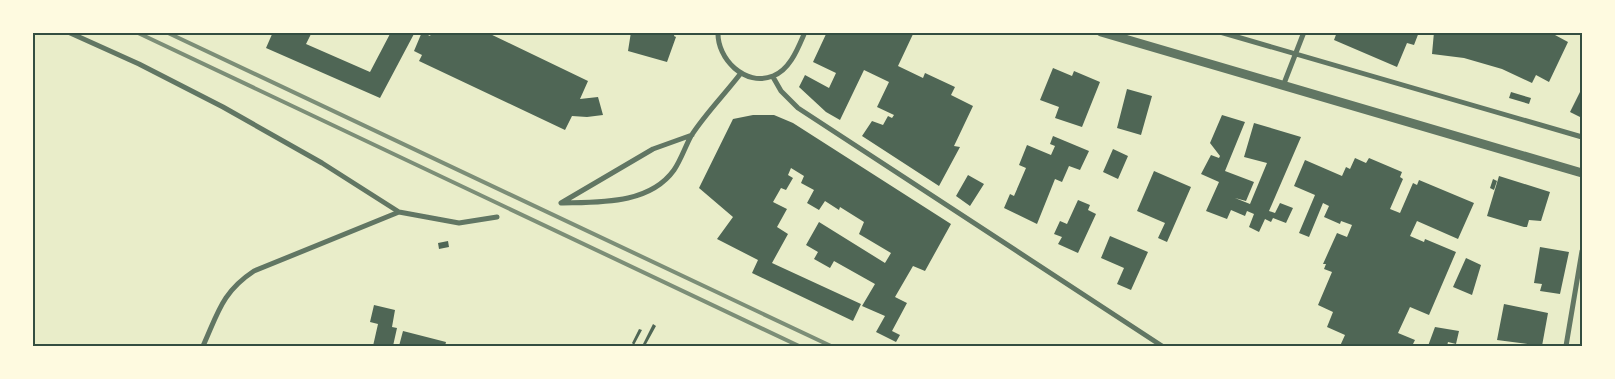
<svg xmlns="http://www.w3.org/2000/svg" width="1615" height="379" viewBox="0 0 1615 379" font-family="Mulish,sans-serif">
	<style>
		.building { fill: #4f6655 }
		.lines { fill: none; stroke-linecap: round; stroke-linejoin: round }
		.minor { stroke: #617663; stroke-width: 5 }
		.tertiary { stroke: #617663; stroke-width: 9 }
		.rail { stroke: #7c8e77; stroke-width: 4 }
		.neatline { fill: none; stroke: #344e41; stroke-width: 2 }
	</style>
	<rect width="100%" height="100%" fill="#e9edc9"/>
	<path class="building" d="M273,32H312L306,44L370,72L391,32H415L380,98L266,48Z
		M422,32L430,36L432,32H486L588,81L580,99L598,97L603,115L587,117L572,116L565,130L419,61L422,55L414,51Z
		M631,32H675L674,36L676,37L667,62L628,51Z
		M827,32H914L898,66L923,78L925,73L955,87L951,95L973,106L954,146L960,147L939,186L862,136L872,121L883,125L888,116L892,118L894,115L877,107L889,82L864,70L840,120L826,112L799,87L805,75L829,88L836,73L813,62Z
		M1337,32H1419L1414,45L1407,43L1397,67L1334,40Z
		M1434,32H1556L1555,35L1568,42L1549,82L1536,75L1532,83L1502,69L1464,58L1432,54Z
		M1053,68L1072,76L1074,71L1100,82L1082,127L1055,118L1059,107L1040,100Z
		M1582,88V118L1570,112Z
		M1127,89L1152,96L1141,135L1117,128Z
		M1511,92L1531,98L1529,104L1509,98Z
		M753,115H774L793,123L951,224L925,271L913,266L895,297L907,303L892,331L900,335L896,342L876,332L885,316L862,306L875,284L834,261L830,268L814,259L818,252L806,245L819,222L885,263L891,253L859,234L864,222L840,207L839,210L825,201L819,210L807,203L814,190L801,183L804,176L791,168L788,175L793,178L786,190L781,188L773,202L787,209L777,227L788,234L772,263L861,304L853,321L752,273L758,260L717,239L733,217L699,188L733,119Z
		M1222,115L1245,122L1225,171L1254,182L1246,201L1235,198L1250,204L1267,163L1244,157L1254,123L1301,137L1269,211L1275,213L1280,203L1293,208L1286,223L1273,218L1271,222L1265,219L1259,232L1249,227L1254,214L1247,211L1245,216L1231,210L1227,219L1206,211L1219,182L1201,174L1211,155L1219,158L1220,156L1210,143Z
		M1053,136L1089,151L1080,170L1069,166L1062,182L1055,179L1037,224L1004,208L1010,194L1014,196L1026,168L1019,165L1027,145L1051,155L1055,146L1050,144Z
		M1113,149L1128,156L1118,179L1103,172Z
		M1355,158L1366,163L1369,158L1402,172L1400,177L1403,179L1390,209L1400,213L1413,183L1417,185L1419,180L1474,203L1458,239L1417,221L1410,236L1424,242L1425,239L1456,252L1429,315L1410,307L1398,333L1415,340L1413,344L1415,346H1340L1345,335L1327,327L1333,312L1318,305L1332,272L1324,269L1326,264H1323L1337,233L1347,237L1352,225L1341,221L1340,224L1324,217L1329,206L1323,203L1309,237L1299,233L1315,195L1294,186L1305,160L1342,176L1346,167L1350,169Z
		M1154,171L1191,187L1167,242L1158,238L1165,223L1137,211Z
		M968,175L984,184L970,206L956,196Z
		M1499,176L1550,192L1541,221L1529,220L1527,227H1524L1487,216Z
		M1493,179L1497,181L1494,190L1490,188Z
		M1078,200L1090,205L1088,210L1096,214L1078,253L1058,244L1062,237L1054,234L1060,221L1067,224Z
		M1110,236L1148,252L1131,290L1117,284L1124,268L1101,258Z
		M448,241L449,247L439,249L438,243Z
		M1540,247L1569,252L1560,294L1540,291L1542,284L1534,283Z
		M1466,258L1481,265L1472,295L1453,287Z
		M1504,304L1548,313L1542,346L1497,340Z
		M374,305L395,310L392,327L397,328L393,346H373L378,324L370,322Z
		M653,324L656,326L645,346H642Z
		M1435,327L1459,331L1456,344L1448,342L1447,346H1428Z
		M639,329L642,330L634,345L632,343Z
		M403,331L446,342L445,346H399Z"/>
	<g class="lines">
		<path class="minor" d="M68,32L139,64L223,107L322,163L399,212L459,223L497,217
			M718,32C717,59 745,87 773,76C790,70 798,48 805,32
			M1220,32L1582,137
			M773,77L781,91L798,108L1162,346
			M1283,86L1304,32
			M561,203C598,202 649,205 674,170C681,160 685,147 691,136C705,114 725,94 741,73
			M561,203L653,149L692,135
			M203,346C218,313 222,292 254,271L399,212
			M1566,346L1582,251"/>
		<path class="tertiary" d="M1101,32L1582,173"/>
		<path class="rail" d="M136,32L799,346
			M166,32L831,346"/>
	</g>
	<rect width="1615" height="379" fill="none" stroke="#fefae0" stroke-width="68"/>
	<rect x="34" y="34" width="1547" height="311" class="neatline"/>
</svg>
